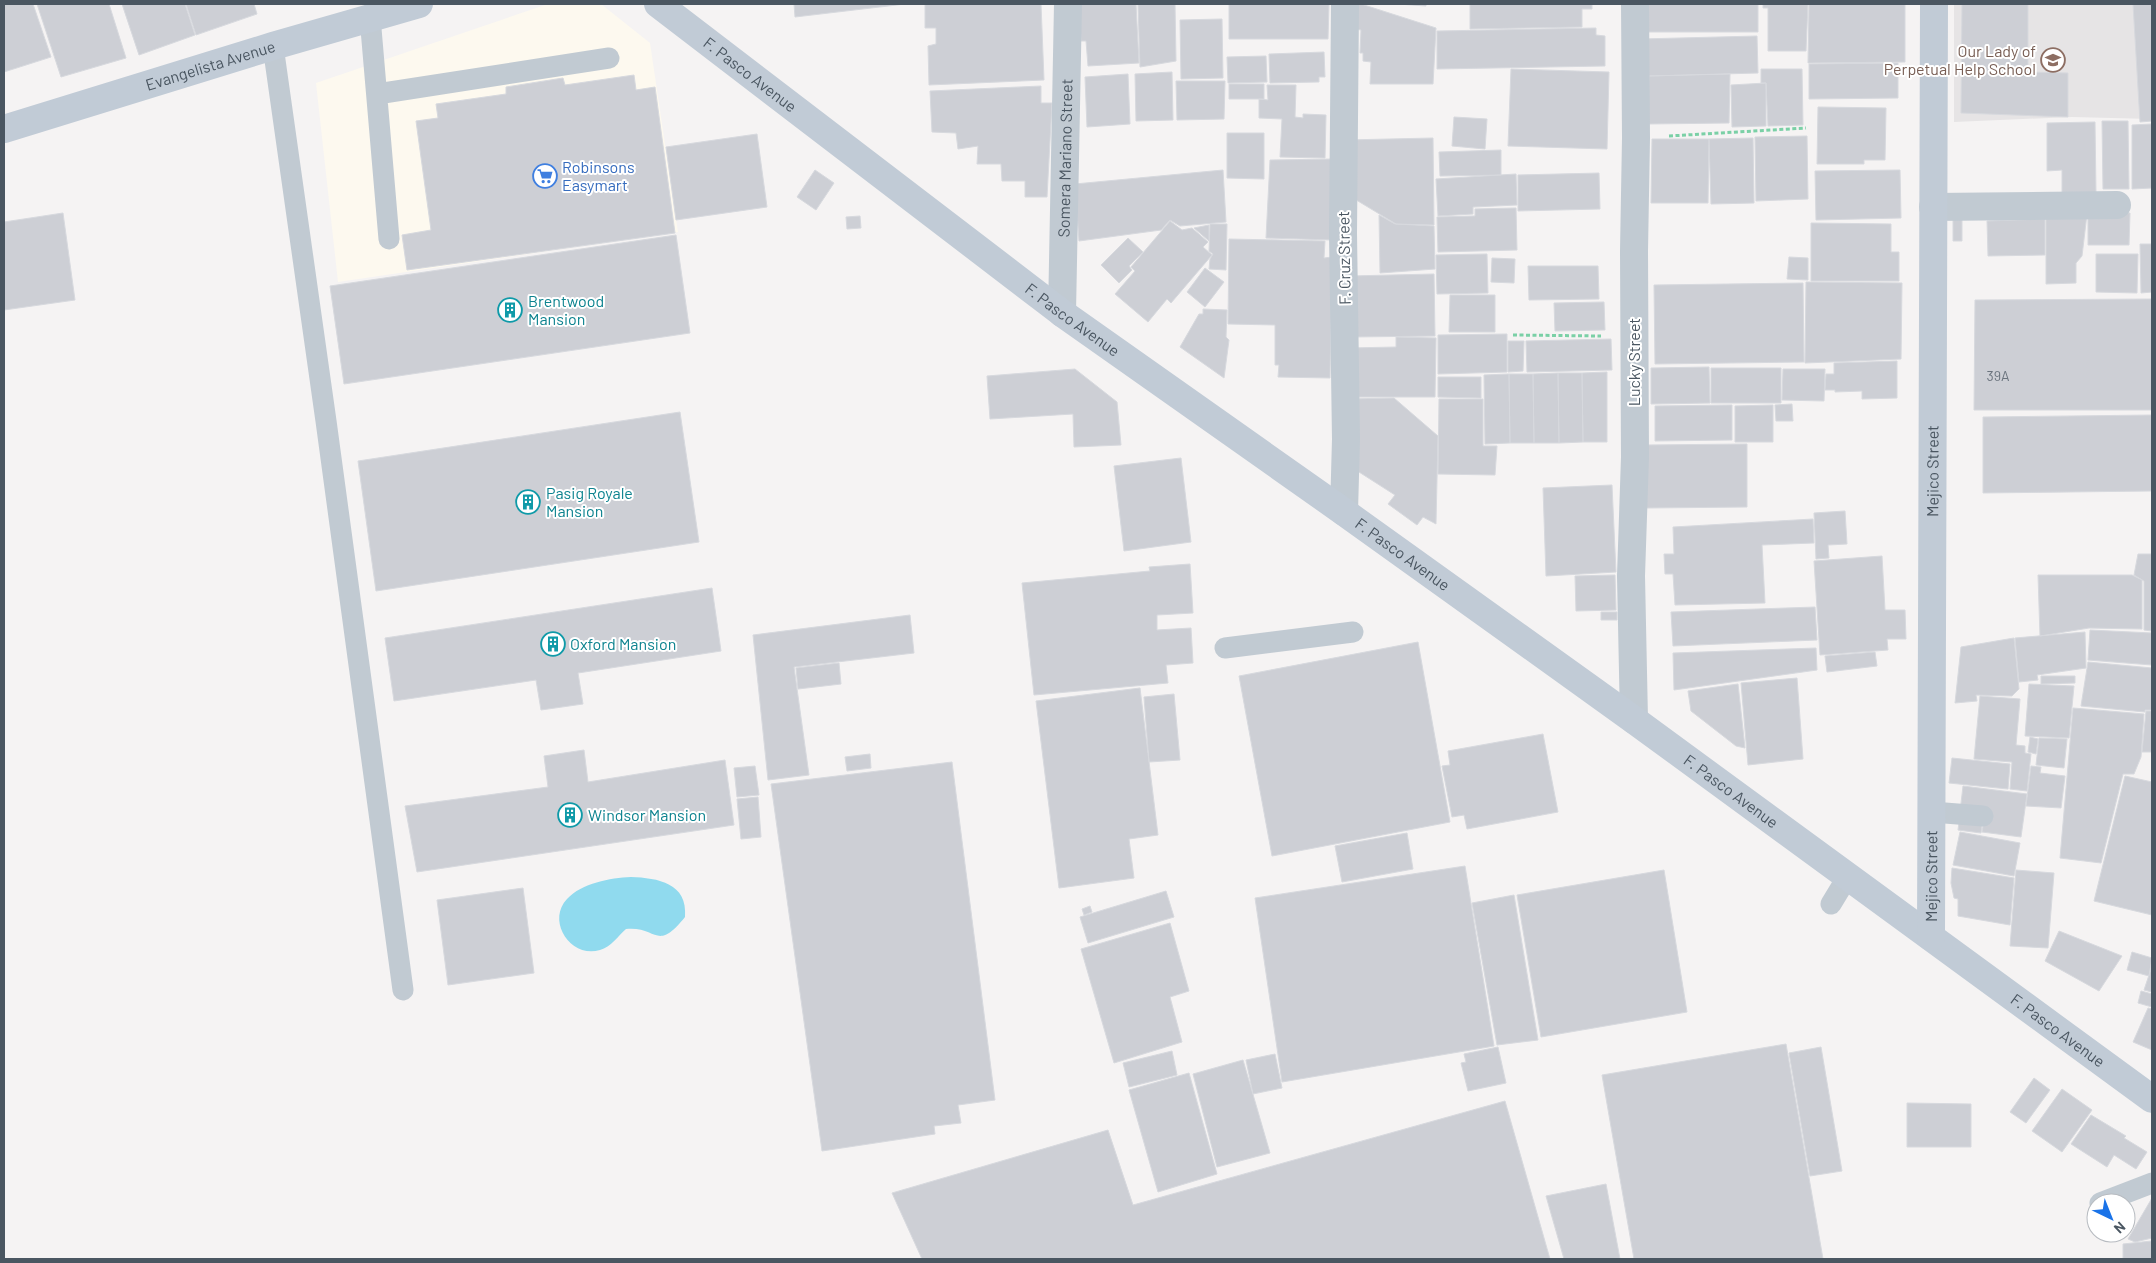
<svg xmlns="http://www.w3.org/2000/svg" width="2156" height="1263" viewBox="0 0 2156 1263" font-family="Barlow,sans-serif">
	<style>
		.commercial { fill: #fdf9ef }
		.education { fill: #e6e4e5 }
		.water { fill: #90daee }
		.building { fill: #cdcfd5; stroke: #d7d9de }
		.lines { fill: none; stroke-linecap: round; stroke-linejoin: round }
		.path { stroke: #7ad0a6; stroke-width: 3; stroke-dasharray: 4 2.5; stroke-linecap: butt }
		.lane { stroke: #c1cad2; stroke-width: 21 }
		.street { stroke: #c1cad2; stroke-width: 28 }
		.secondary { stroke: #c1cbd6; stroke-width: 28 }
		.labels { text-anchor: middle; stroke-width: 4; stroke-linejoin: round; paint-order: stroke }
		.number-label { font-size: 14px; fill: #6b747e }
		.education-label { font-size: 16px; fill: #785e54; stroke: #fff; text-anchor: end }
		.street-label { font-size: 16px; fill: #4a5661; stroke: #fff }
		.shop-label { font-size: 16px; fill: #366cbe; stroke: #fff; text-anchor: start }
		.culture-label { font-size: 16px; fill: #0d838f; stroke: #fff; text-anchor: start }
	</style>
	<rect width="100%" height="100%" fill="#f5f3f3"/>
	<path class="commercial" d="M548,4H601L650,43L678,232L338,282L316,83Z"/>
	<path class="education" d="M1954,4H2152V119L2072,117L1954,122Z"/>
	<path class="water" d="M631,877C658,878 688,883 685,917C656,953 658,926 626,929C618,936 611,947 600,950C571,959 546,921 567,899C582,883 610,878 631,877Z"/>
	<path class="building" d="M4,4H33L51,57L4,72Z
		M37,4H109L126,58L61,77Z
		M122,4H185L195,35L139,55Z
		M186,4H254L257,14L196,35Z
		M794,4H905L795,17Z
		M925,4H1041L1044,80L929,85L928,46L936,44V28H925Z
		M1079,4H1136L1139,63L1088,66L1086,41H1081Z
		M1138,4H1175L1176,61L1140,67Z
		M1229,4H1329L1328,39H1229Z
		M1351,4H1361L1436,28L1433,84H1370L1371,62L1363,61V53H1360L1361,30L1350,28Z
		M1398,4H1426V6Z
		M1470,4H1592V9H1582V27L1470,29Z
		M1646,4H1758V32H1646Z
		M1763,4H1808L1806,51H1768V8H1763Z
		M1809,4H1905V62L1808,63Z
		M1962,4H2028V72L2068,73V117L1961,113Z
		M2133,4H2152V121L2140,122Z
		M1222,19L1223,78L1181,79L1180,20Z
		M1596,28V35L1605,36V66L1437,69V31Z
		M1757,36L1758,73L1648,76L1641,39Z
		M1324,52L1325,77H1319V82L1270,83L1269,54Z
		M1266,56L1267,82L1228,83L1227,57Z
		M1898,63V98L1809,99V64Z
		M1511,69L1609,72L1607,149L1508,146Z
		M1761,69H1802L1803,125L1768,126L1766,83H1761Z
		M1172,72L1173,120L1136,121L1135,74Z
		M1128,74L1130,124L1087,127L1085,77Z
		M1730,74L1729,123L1648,124L1649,76Z
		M634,75L636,90L655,87L675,233L407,270L402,235L431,230L416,121L438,118L436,104L506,94V87L563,78L565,85Z
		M1176,81H1225L1224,119L1177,120Z
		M1766,83V126L1732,127L1731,85Z
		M1229,84H1264V99H1229Z
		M1267,85H1296L1295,117L1303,118V114L1326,115L1325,158L1280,157L1282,119L1259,118V99L1268,100Z
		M1041,86V103H1052L1047,197H1025V181H1002L1001,164H977L978,146L958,149L956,133L932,132L930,91Z
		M1818,107L1886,108L1885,160H1864V164H1817Z
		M1454,117L1487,119L1485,149L1452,146Z
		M2102,121H2128L2129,189H2103Z
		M2095,122L2096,194L2062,195V170L2047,171V123Z
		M2152,124V188L2132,189V125Z
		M1227,133H1264V179L1227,178Z
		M757,134L767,207L676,220L666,147Z
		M1807,136L1808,199L1756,201L1755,137Z
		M1433,138L1434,225L1396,224L1348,195L1346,140Z
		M1753,138L1754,203L1711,204L1709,139Z
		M1652,139H1709L1708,203H1651Z
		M1501,150V175L1440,176L1439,152Z
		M1333,159L1332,240L1266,238L1270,160Z
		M815,170L834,183L816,210L797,197Z
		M1223,170L1226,222L1180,226L1170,220L1161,230L1079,241L1075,184Z
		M1900,170L1901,218L1816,220L1815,171Z
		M1599,173L1600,209L1518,211V175Z
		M1516,174L1517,205L1473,207V214L1438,216L1436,179Z
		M1516,208L1517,250L1438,252L1437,217L1475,216V209Z
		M63,213L75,300L4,310V222Z
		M2046,213L2087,214L2082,256L2076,263V283L2046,284Z
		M2088,213H2130L2129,245H2088Z
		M1962,214V241H1953V215Z
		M1379,215L1395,224L1434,226L1435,269L1380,273Z
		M860,216L861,228L847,229L846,217Z
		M2045,219V255L1988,256L1987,221Z
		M1170,221L1182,230L1192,228L1208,242L1203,247L1212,255L1171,303L1167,299L1148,322L1115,294L1135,271L1131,267Z
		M1811,223L1891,224V252H1899V281H1811Z
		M1210,224H1227L1226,270L1209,269L1210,259L1213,254L1209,251Z
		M1209,225V241L1194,228Z
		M676,235L690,333L344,384L330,286Z
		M1128,238L1143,252L1129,266L1132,270L1119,283L1101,265Z
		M1229,239L1325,241L1324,258L1332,257L1330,378L1278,377L1279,365H1275V325L1228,324Z
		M2140,244H2152V292L2141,293Z
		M1487,254L1488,293L1437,294L1436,255Z
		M2096,254H2138L2137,293L2096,292Z
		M1789,257L1808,258V280L1787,279Z
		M1492,258L1515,259L1514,283L1491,282Z
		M1528,266H1598L1599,299L1529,300Z
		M1205,268L1224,282L1205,307L1187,292Z
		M1434,274L1435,336L1351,337L1350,276Z
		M1806,282L1902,283L1901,359L1805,363Z
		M1803,283L1804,362L1655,364L1654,285Z
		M1450,295H1495V332H1449Z
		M2152,299V410H1974L1975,300Z
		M1604,302L1605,330L1555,331L1554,303Z
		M1203,309L1227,310L1226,337L1229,340L1224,378L1180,347L1199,314H1203Z
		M1507,334V372L1438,374V335Z
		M1396,337L1436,338L1435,397H1348L1349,348L1396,347Z
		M1611,339L1612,370L1527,372L1526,341Z
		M1508,341H1524L1523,371L1508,372Z
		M1897,361V398L1862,399V391L1835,392V390H1825L1826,374H1834V363Z
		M1709,367L1710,403L1651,404V368Z
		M1711,368H1781V403H1711Z
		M1075,369L1117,402L1121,445L1074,447L1073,414L990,419L987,376Z
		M1783,369H1825L1824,401L1782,400Z
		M1607,372V442H1583L1582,373Z
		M1558,373L1559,443H1534L1533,374Z
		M1558,373H1582L1583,442L1559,443Z
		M1509,374L1510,443L1485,444L1484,375Z
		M1509,374H1533L1534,443H1510Z
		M1438,377H1481V398L1438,397Z
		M1394,398L1438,436L1436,524L1423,517L1417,525L1388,504L1395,495L1348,465V399Z
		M1439,399H1483V446H1497L1495,475L1438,474Z
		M1792,404L1793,421H1776L1775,405Z
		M1732,405V440L1655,441V406Z
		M1773,405V442H1735V406Z
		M680,412L699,542L376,591L358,461Z
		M2152,415V491L1983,493V417Z
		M1747,444V507L1646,508V445Z
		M1181,458L1191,542L1124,551L1114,466Z
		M1612,485L1616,572L1546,576L1543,488Z
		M1845,511L1847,544L1828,545L1829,558L1816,559L1814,513Z
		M1813,519L1814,543L1762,545L1765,603L1675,605L1673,574H1665L1664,554H1674L1673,527Z
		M2138,554H2152V631L2144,630V581L2134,575Z
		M1882,556L1885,610H1905L1906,639H1887L1888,650L1820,655L1814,561Z
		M1190,564L1193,613L1157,615V630L1191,628L1193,663L1166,665L1168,683L1034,695L1022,583L1150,571L1149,567Z
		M1615,575L1616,610L1576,611L1575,576Z
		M2038,575H2132L2142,580V629L2089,628L2040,636Z
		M712,588L721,651L578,673L583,704L541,710L536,680L394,701L385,638Z
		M1815,607L1817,640L1673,646L1671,612Z
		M1601,612H1617V620H1601Z
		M910,615L914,653L794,667L809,775L768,780L753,635Z
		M2090,630L2152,633V665L2088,660Z
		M2085,632L2086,668L2037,675L2038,680L2019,682L2015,638Z
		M2014,638L2019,689L2012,696L1976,695L1977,701L1955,703L1961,647Z
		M1418,642L1450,822L1272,856L1239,676Z
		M1816,648L1817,670L1674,690L1673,653Z
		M1875,652L1877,666L1827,672L1825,656Z
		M2088,662L2152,668V710H2145V712L2081,706Z
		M839,663L841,684L798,689L796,668Z
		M2041,676H2075V683L2041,684Z
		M1797,678L1803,759L1748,765L1741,683Z
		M1738,684L1745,748L1736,746L1691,711L1688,691Z
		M2029,684L2074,686L2069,738L2025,736Z
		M1140,688L1158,835L1129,839L1134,878L1059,888L1036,701Z
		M1174,694L1180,760L1149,762L1144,697Z
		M1980,696L2020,699L2016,745L2025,746V753L2031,754L2027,791L2010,789L2012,762L1974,759Z
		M2073,708L2144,714L2141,757L2134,774H2123L2101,863L2060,858Z
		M2146,711H2152V752H2142Z
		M1543,734L1558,812L1467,829L1464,815L1452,817L1442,766L1450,765L1448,751Z
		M2030,737L2038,739L2036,754L2028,752Z
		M2039,738L2067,739L2064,768L2036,765Z
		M584,750L588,782L725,760L734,825L417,872L405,806L548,787L544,756Z
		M870,754L871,768L847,771L845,757Z
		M1952,758L2010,764L2008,789L1949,783Z
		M952,762L995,1100L958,1105L961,1123L934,1126L935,1134L822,1151L771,784Z
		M755,766L759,795L737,797L734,768Z
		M2031,766L2041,767L2040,773L2065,776L2061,808L2026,806Z
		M2125,776L2152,782V915L2094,901Z
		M1963,786L2027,794L2021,837L1982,832L1985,815L1960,812Z
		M758,797L761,837L741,839L737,799Z
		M1960,815L1983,818L1981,833L1958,830Z
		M1960,832L2020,843L2014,876L1953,865Z
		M1407,833L1413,869L1342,882L1335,846Z
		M1465,866L1494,1046L1282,1082L1255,898Z
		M1952,868L2014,878L2010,925L1958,916V899L1954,898L1951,883Z
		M1664,870L1687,1012L1541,1037L1517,895Z
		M2016,870L2054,873L2048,948L2010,946Z
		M523,888L534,973L448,985L437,900Z
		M1166,891L1174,917L1088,943L1080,917Z
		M1514,895L1538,1040L1497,1045L1472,903Z
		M1090,906L1092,912L1084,915L1082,909Z
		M1170,923L1189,991L1170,997L1182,1042L1114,1063L1081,949Z
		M2059,931L2122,956L2099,991L2045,961Z
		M2132,952L2152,958L2149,976L2127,970Z
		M2152,966V992L2144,990Z
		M2141,991L2152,994V1007L2138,1003Z
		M2148,1008L2152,1009V1050L2133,1042Z
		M1786,1044L1823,1259H1634L1602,1075Z
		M1498,1047L1506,1083L1468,1091L1461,1063L1466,1062L1464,1054Z
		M1821,1047L1842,1171L1810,1176L1789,1053Z
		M1172,1051L1177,1075L1129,1087L1123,1063Z
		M1275,1054L1282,1088L1253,1094L1246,1060Z
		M1243,1060L1270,1153L1217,1167L1193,1074Z
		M1189,1073L1217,1174L1158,1192L1129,1090Z
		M2034,1078L2050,1090L2026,1123L2010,1112Z
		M2062,1089L2092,1110L2062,1152L2032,1131Z
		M1505,1101L1550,1259H922L892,1193L1108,1130L1133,1205Z
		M1907,1103L1971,1104V1147H1907Z
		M2091,1115L2126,1136L2124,1138L2147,1152L2136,1169L2114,1155L2107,1167L2071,1144Z
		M1606,1184L1620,1259H1564L1546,1196Z
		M2152,1198V1238L2135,1242L2128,1239Z
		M2152,1241V1259H2123V1244Z"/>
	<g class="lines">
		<path class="path" d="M1669,136L1806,128
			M1513,335L1601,336"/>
		<path class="lane" d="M370,17L389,239
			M273,46L326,421L403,990
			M377,94L609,58
			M1225,648L1353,632
			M1932,812L1983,816
			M1831,904L1848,876
			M2100,1203L2152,1183"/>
		<g class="street">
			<path d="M1933,207L2117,205"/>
			<path id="s1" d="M1062,313L1068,4"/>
			<path d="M1344,512L1346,439L1343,233L1345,4"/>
			<path d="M1634,720L1631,576L1635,457L1634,251L1636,138L1635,4"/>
		</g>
		<g class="secondary">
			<path id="s2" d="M658,4L1062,313L1344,512L1634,720L2152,1099"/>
			<path id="s3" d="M4,129L273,46L419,4"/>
			<path id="s4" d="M1931,937L1934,4"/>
		</g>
	</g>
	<defs>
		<g id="school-ring" transform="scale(1.25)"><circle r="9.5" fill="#fff" stroke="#8d6e63" stroke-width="1.5"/><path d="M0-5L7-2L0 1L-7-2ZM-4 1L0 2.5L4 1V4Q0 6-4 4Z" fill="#8d6e63"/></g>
		<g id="supermarket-ring" transform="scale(1.25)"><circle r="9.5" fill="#fff" stroke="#3f7fe0" stroke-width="1.5"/><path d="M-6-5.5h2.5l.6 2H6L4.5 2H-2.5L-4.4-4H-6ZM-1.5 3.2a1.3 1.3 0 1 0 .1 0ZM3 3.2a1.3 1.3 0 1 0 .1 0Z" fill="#3f7fe0"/></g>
		<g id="building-ring" transform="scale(1.25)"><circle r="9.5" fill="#fff" stroke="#0f9aa8" stroke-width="1.5"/><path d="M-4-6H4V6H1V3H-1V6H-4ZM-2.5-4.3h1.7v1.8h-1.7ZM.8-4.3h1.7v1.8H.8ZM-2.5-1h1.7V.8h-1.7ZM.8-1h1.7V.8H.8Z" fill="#0f9aa8"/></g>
	</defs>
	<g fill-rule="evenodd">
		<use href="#school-ring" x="2053" y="60"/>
		<use href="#supermarket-ring" x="545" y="176"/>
		<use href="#building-ring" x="510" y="310"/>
		<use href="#building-ring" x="528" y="502"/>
		<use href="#building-ring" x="553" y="644"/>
		<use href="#building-ring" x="570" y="815"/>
	</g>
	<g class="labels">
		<g class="number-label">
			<text x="1998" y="381">39A</text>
		</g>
		<g class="education-label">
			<text x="2036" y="57">Our Lady of<tspan x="2036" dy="18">Perpetual Help School</tspan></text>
		</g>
		<g class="street-label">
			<text dy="6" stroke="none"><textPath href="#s3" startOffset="216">Evangelista Avenue</textPath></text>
			<text dy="6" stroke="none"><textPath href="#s2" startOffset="116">F. Pasco Avenue</textPath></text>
			<text dy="6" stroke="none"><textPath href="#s1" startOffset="155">Somera Mariano Street</textPath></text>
			<text transform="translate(1344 258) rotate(-91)" y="6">F. Cruz Street</text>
			<text dy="6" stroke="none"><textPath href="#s2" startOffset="521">F. Pasco Avenue</textPath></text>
			<text transform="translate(1634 362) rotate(-90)" y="6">Lucky Street</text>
			<text dy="6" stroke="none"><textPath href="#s4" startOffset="466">Mejico Street</textPath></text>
			<text dy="6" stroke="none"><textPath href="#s2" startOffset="926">F. Pasco Avenue</textPath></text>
			<text dy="6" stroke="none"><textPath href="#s2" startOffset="1331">F. Pasco Avenue</textPath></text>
			<text dy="6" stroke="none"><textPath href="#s4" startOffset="61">Mejico Street</textPath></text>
			<text dy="6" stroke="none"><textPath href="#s2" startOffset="1736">F. Pasco Avenue</textPath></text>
		</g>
		<g class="shop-label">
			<text x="562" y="173">Robinsons<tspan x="562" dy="18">Easymart</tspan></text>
		</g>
		<g class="culture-label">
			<text x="528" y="307">Brentwood<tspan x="528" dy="18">Mansion</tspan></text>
			<text x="546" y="499">Pasig Royale<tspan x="546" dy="18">Mansion</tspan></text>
			<text x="570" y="650">Oxford Mansion</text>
			<text x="588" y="821">Windsor Mansion</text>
		</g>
	</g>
	<rect width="2156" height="1263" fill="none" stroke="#4a5661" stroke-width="10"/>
	<g transform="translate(2111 1218) rotate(137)"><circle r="24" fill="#ffffff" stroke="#b7bbc0"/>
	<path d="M0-4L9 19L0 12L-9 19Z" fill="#1a73e8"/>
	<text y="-8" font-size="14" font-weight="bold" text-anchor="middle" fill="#4a5661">N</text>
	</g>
</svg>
